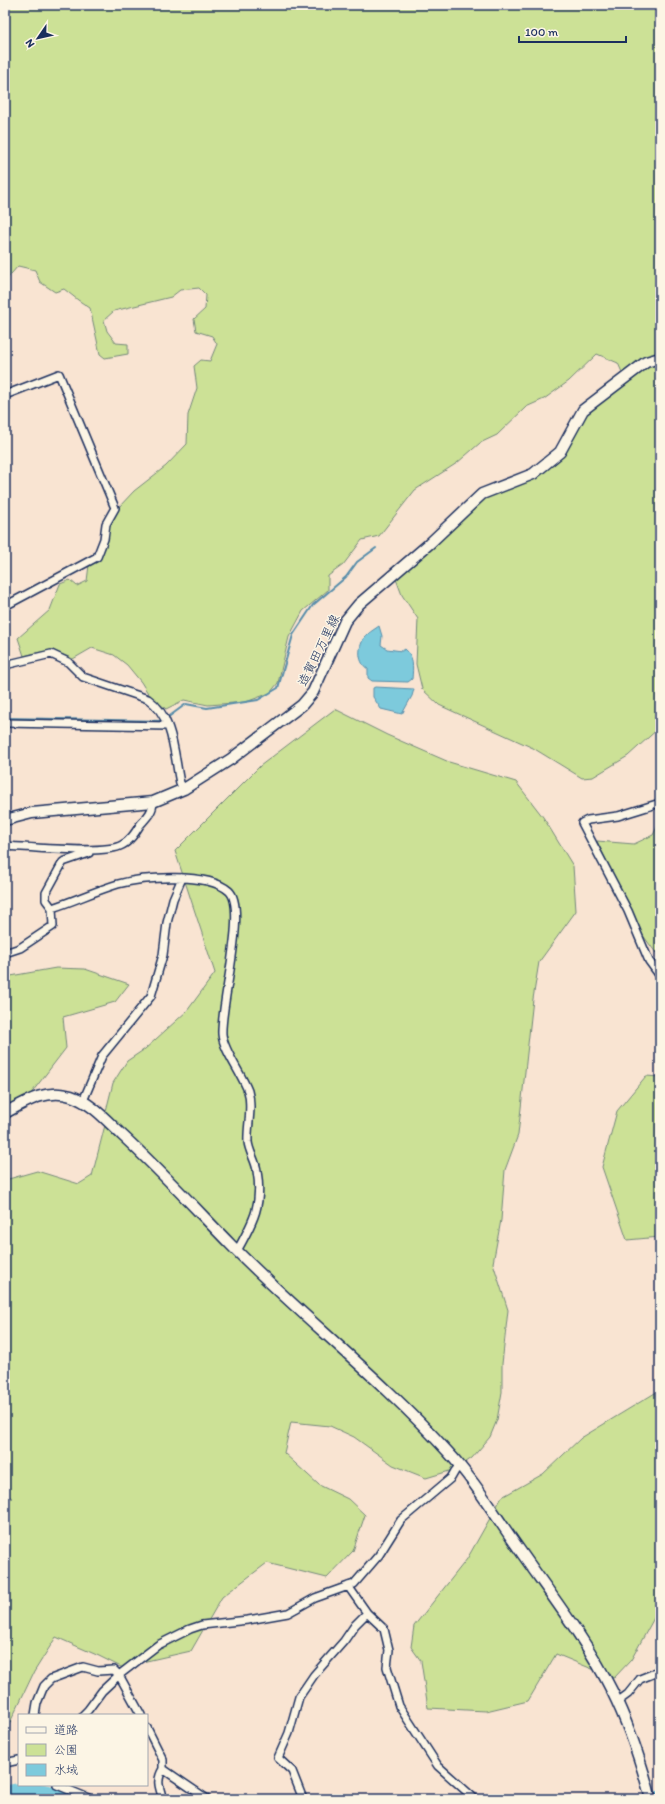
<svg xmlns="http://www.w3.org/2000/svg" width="665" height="1804" viewBox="0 0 665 1804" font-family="Itim,'Klee One',sans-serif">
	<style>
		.green { fill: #cce196; stroke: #74887a }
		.water { fill: #7dcadc; stroke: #568caa }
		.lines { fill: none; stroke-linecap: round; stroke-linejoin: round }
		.stream { stroke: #568caa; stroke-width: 2 }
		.river { stroke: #7dcadc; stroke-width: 13 }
		.street-casing { stroke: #1b2f5e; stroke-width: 10 }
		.secondary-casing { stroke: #1b2f5e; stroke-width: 13 }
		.street { stroke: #fcf5e5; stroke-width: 7 }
		.secondary { stroke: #fcf5e5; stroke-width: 10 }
		.labels { text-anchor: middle; stroke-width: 3; stroke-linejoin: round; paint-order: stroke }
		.street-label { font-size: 13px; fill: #1b2f5e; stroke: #fcf5e5 }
	</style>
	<rect width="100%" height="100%" fill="#f9e4d2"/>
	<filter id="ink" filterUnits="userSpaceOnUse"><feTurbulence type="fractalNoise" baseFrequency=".025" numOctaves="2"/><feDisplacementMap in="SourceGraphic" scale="8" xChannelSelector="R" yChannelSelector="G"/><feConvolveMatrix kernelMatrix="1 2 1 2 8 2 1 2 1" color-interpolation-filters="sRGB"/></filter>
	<g filter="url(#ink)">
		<path class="green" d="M5,5H660V356L624,377L618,363L597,354L569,381L544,399L526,407L497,435L480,443L457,463L415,490L379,536L362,540L343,565L328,576V590L303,611L289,637L278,683L270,693L246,702L208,705L184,700L166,709L149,695L141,682L127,665L114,655L92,648L73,659C53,650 45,650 24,656L18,638L50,610L60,584L70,580L77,586L87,581L89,565L107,539L110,523L118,508L134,491L166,466L187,444L188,415L197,388L194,366L201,360L210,361L217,344L212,336L196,331L194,319L205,309L206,295L199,288L180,290L171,297L114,311L104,320L107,331L116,343L128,344V354L105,358L100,354L90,308L78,300L64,289L55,292L40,282L35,270L18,266L5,281Z
			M660,362V727L628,756L593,777L582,778L533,748L439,705L422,689L416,664L418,619L402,595L396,579L401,573L484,497L535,477L586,413L648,365Z
			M335,709L387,735L449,762L516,782L543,817L573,866L576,911L539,962L533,999L518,1135L505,1170L501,1220L493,1263L508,1310L502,1364V1392L497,1420L490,1437L472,1458L456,1469L426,1478L393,1465L354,1437L330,1426L291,1422L284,1453L319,1485L348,1499L365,1515L353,1551L327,1578L267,1563L222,1597L191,1651L142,1662L129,1671L99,1656L56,1637L34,1672L5,1733V1501L12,1498L5,1494V1180L37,1171L79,1184L92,1176L105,1125L106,1111L113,1083L127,1061L145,1049L187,1011L215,973L175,851L260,766Z
			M660,821V953H656L639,930L597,841L634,844L653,835Z
			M56,968L85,969L129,984L115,1002L63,1017L66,1048L23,1104L5,1113V977Z
			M646,1076L660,1077V1237L627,1240L602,1167L617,1111Z
			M660,1390V1607L631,1660L614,1678L556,1654L528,1701L486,1711L428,1708L421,1661L411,1647L414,1626L467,1559L502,1497L543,1474L581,1438Z"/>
		<path class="water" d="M379,626L382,636L381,645L387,649L402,651L405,649C414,656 413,668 412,679L408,682L372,681L368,678V669C356,662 358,642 368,634C371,631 375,629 379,626Z
			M375,687L414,689L412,696L402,714L381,709L373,697V688Z"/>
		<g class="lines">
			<path class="stream" d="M5,718L164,721
				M167,718L186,704L207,708L258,700L278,688L293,635L313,605L346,577L357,562L376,548
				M63,1799L64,1797"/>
			<path class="river" d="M5,1793C27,1785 48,1789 68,1799
				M650,1799L660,1797"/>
			<g class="street-casing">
				<path id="street" d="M5,395L59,374L115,508L106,524L104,539L97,557L5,606
					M5,665L51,654L68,662L83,677L148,699C174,717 174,755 180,783L184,789
					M5,723L168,726
					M660,803L618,816L588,820L582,823L628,911L649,961L660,976
					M5,846C27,847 106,855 122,845C130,841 135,833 140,825C146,818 153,812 153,802
					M52,908C74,901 95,891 118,884C143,877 208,872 229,891C248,908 220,1005 222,1034C223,1050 242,1074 248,1091C253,1108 247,1125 248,1142C249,1152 256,1161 257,1171C263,1205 253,1222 237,1251
					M5,953L20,948L53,926L52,908L46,900V893L63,862L89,853V850
					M83,1101L102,1056L151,996L163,955L167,923L173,899L182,878
					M348,1586L367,1613L384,1629L389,1650L387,1667L399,1706L438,1766L475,1799
					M617,1702L628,1694L640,1679L660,1671
					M35,1715L37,1703L44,1686L51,1679L83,1667L98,1671L114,1670L119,1675L141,1715
					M83,1715L88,1710L102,1691L119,1675L158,1645L190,1629L202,1625L248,1620L288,1613L315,1598L354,1584L379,1555L401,1520L451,1478L455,1471L460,1465
					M147,1728L163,1760V1769L207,1799
					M5,1763L19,1760
					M163,1769C156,1780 159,1787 163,1799
					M57,1785L91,1799
					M303,1799L292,1771L278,1758L289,1733L299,1697L314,1675L344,1641L355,1625L367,1613"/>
			</g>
			<g class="secondary-casing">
				<path id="secondary" d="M5,820L32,813L153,802L184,789L231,759L302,705L313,692L345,621L359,604L429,544L482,494L533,474L560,452L583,410L646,362L660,358
					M5,1113C25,1102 47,1088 71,1096C92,1103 106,1120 122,1135C160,1170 195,1208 231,1245C301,1316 381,1378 448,1452C475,1481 496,1517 519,1549C551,1595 587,1641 612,1691C629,1725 641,1762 651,1799"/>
			</g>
			<use href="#street" class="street"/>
			<use href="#secondary" class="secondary"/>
		</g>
	</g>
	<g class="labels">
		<g class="street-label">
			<text transform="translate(318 650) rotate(-64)" y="5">造賀田万里線</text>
		</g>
	</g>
	<rect width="665" height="1804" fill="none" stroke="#fcf5e5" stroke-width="20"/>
	<rect x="10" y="10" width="645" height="1784" fill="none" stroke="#1b2f5e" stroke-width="1.5" filter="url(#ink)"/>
	<rect x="18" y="1714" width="130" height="72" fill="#fcf5e5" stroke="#a2a6af"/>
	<rect x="26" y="1727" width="20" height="6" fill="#fcf5e5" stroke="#a2a6af"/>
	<text x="54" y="1734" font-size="12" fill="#1b2f5e">道路</text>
	<rect x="26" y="1744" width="20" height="12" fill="#cce196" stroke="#a2a6af"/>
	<text x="54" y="1754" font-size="12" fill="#1b2f5e">公園</text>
	<rect x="26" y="1764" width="20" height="12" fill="#7dcadc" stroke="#a2a6af"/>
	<text x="54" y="1774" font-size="12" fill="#1b2f5e">水域</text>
	<g transform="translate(38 38) rotate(236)" stroke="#fcf5e5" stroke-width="3" paint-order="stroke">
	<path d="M0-3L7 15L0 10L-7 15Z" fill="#1b2f5e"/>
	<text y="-6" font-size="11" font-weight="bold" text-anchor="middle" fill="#1b2f5e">N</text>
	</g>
	<path d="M519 36v6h107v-6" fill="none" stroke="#1b2f5e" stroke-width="2"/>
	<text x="525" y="36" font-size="12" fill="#1b2f5e" stroke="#fcf5e5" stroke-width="3" paint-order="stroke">100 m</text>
</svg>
